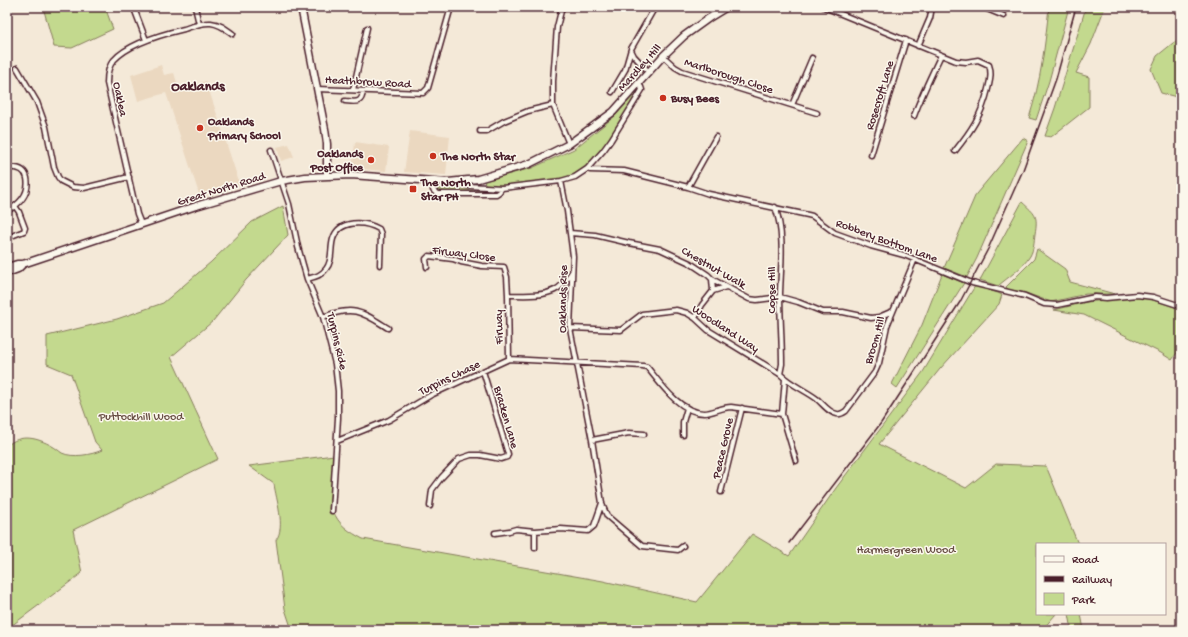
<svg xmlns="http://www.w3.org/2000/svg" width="1188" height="637" viewBox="0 0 1188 637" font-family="'Gochi Hand',sans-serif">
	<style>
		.built { fill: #ebd8c0 }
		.green { fill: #c3d98e; stroke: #867c5c }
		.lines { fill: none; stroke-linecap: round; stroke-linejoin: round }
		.street-casing { stroke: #4a1f2b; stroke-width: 7 }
		.secondary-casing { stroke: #4a1f2b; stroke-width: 9 }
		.street { stroke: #fbf7ec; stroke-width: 4 }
		.secondary { stroke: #fbf7ec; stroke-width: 6 }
		.rail { stroke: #4a1f2b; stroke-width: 1.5 }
		.poi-dot { fill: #c8321e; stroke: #fbf7ec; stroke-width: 1.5 }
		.labels { text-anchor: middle; stroke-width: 3; stroke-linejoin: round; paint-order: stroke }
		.street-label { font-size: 12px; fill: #4a1f2b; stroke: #fbf7ec }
		.poi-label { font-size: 12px; font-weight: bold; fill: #4a1f2b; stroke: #fbf7ec; text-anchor: start }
		.park-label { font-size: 12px; fill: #684e44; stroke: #fbf7ec }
		.quarter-label { font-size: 14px; font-weight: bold; fill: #4a1f2b; stroke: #fbf7ec }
	</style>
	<rect width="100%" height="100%" fill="#f4e9d8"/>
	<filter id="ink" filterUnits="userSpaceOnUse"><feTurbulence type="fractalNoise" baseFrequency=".025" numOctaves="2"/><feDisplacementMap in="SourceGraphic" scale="8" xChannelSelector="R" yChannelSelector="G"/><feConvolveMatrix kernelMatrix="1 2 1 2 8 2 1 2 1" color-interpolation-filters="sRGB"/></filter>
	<g filter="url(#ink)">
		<path class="built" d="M161,65L164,75L174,73L179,89L206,81L240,185L200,197L166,93L138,101L131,75Z
			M410,131L450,136L446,175L404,172Z
			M355,142L389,147L386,171L349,168L353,162Z
			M289,144L294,157L281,161L277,147Z"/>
		<path class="green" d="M43,7H105L113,29L72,48L54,47Z
			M1049,7H1069L1049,81L1036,120L1029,118C1041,81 1045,45 1049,7Z
			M1086,7H1105L1091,44L1076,73L1089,77V107L1051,137L1045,136L1055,108Z
			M1181,39V98L1161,93L1151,69L1157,56L1173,43Z
			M637,92H638C624,116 598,165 572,175C559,180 545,181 532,183C517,185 502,188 486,186L484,181L532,168L574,149L615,116Z
			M1023,138L1028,141L977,258L967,277L944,268L976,194Z
			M456,188L474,191L492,190V191L438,192L436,190V189Z
			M1022,202C1036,215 1038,215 1035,234C1034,241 1034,249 1030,256C1023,268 1008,277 998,286L980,280Z
			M283,206L288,235L246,280L213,321L171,357L218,459L73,530L82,573L7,629V446C20,433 38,438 52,446C56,448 59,451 62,453C72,458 92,455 102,450L95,442L71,374L47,364V336L117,319L163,303L211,262L252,222Z
			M1037,249L1065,269L1070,282L1115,294H1086L1051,302L1023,292L1009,290L1006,287L1034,259Z
			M942,274L964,283L897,388L892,384L922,325Z
			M975,286L998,293L1002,295L999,304L940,369L879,444L966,488L996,464L1046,466L1078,544H1037V614H1056L1042,630H292L285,609L276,540C286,527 276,499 274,484L249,466L334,455L329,509L333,510C338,525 350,532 363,539L603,581L697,602L752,534L789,556L836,488L923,372Z
			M1138,297L1150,299L1181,309V347L1172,360L1161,353L1084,315L1054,310L1086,302Z
			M1069,614H1081L1084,630H1072Z"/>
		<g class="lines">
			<g class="street-casing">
				<path id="street" d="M195,7L199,24
					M562,7L557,27L553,81V105L569,144
					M824,7L956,61L966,62L978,60L989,65C992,73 990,81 988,89C982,115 971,131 955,151
					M982,7L1004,16
					M135,11L146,40
					M918,46L930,18L932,7
					M631,50L634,56L649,72
					M663,56L675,67L682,71L817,113
					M17,68L37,102L46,127L54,167L58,177L61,181L73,187L84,188L129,177
					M317,89L423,93L428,88L451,7
					M353,90L367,28
					M612,92L625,70L631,49L655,7
					M345,101C356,102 362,104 363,91
					M792,105L812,58
					M914,116C922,94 931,76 941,55
					M480,131H487L504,121L528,111L553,105
					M271,150L289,204L298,247L307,279L323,317L335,364L338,391V418L332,511
					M871,155L906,40
					M7,168C16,167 25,168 27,178C30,193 20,204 7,211
					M587,169L590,170L624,171L688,187L709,194L808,215L812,216L835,233L871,246L904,255L972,283L1025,296L1044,304L1057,305L1095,297L1106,298L1137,295L1153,297L1181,306
					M461,181L469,186L502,188L561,181L575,177L587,169L603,151L611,140L642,90L641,87L639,84
					M433,182V190L437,194H496L499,192L502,188
					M688,187L716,137
					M775,207C785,234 781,264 780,293C780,316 782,340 782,364L780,374
					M141,224L137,214L107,83C107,74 108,66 114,60C129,43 163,34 184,29C193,26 202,22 211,23C220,24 226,29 233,34
					M570,233L595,235L629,243L660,249L690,263L708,275L712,279L749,299L757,300L780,297L798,302L823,312H843L871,318L879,317L893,311
					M14,235L24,231L25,228L19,212L15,206
					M427,267L426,259L429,256L453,259L461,262L482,266L504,267L507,277L508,295L509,359
					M307,279C314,277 321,276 326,269C333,261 330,249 333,239C339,219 365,221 379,229L381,234L380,265
					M713,291L726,287
					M508,295C522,295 541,297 555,290C562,287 567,279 572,272
					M323,317C354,305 362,312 388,328
					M695,318L702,305L713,291L712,279
					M570,328L621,330L642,314L676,310L687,313L695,318L708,330L780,374C791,385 805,390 817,399C823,404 829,413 837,414C840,415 843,413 846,411L875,372L879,363L887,326L915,259
					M782,414L796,461
					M683,435V422L687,408
					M592,440L629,433L644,434
					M337,441L389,420L431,395L509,359L643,366L647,367C660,383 680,413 704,413C713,413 722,407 731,407L782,414L785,379
					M721,492L742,408
					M602,504L607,516L642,546L678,550L683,546
					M430,506L432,490L441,478L459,459L471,455H480L501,459L507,457L508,454L483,371
					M535,531V548
					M495,533L509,531L516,529L535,531L561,529L588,531L594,526L602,503L592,440L570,328L573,256L567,211L561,181"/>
			</g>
			<g class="secondary-casing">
				<path id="secondary" d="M301,7L325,129L327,144V175
					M7,267L17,264H23L196,206L281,181L305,177L351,175L448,182L478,179L529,164L569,144L613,112L663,56L684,36L709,18L727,7
					M7,273L18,269L23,264"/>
			</g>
			<use href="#street" class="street"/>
			<use href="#secondary" class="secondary"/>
			<path class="rail" d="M789,543L881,423L960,302L988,249L1023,170L1056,79L1076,7"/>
		</g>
	</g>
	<g class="poi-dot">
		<circle cx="663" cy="98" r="4"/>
		<circle cx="200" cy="128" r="4"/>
		<circle cx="433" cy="156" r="4"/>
		<circle cx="371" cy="160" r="4"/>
		<rect x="409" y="185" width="8" height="8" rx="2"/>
	</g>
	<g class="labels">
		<g class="street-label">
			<text transform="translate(639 67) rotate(-48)" y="4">Mardley Hill</text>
			<text transform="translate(729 75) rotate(18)" y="4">Marlborough Close</text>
			<text transform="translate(368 81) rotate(3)" y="4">Heathbrow Road</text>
			<text transform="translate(879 95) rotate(-73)" y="4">Rosecroft Lane</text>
			<text transform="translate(121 99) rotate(78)" y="4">Oaklea</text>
			<text transform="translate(221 188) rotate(-17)" y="4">Great North Road</text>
			<text transform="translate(887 240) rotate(20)" y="4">Robbery Bottom Lane</text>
			<text transform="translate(464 253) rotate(7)" y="4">Firway Close</text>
			<text transform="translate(714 267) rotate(30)" y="4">Chestnut Walk</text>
			<text transform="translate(771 290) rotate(-90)" y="4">Copse Hill</text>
			<text transform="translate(562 299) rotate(-89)" y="4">Oaklands Rise</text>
			<text transform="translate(498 327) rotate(-91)" y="4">Firway</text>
			<text transform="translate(726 328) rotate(33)" y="4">Woodland Way</text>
			<text transform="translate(874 340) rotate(-74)" y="4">Broom Hill</text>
			<text transform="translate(338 341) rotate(77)" y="4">Turpins Ride</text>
			<text transform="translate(449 377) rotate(-26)" y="4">Turpins Chase</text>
			<text transform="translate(507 417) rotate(74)" y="4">Bracken Lane</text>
			<text transform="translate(722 448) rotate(-77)" y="4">Peace Grove</text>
		</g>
		<g class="poi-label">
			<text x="671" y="102">Busy Bees</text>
			<text x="208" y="125">Oaklands<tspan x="208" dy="14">Primary School</tspan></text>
			<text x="363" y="157" text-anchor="end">Oaklands<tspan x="363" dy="14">Post Office</tspan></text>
			<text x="441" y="160">The North Star</text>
			<text x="421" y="186">The North<tspan x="421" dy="14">Star PH</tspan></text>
		</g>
		<g class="park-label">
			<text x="141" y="420">Puttockhill Wood</text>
			<text x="906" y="553">Harmergreen Wood</text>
		</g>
		<g class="quarter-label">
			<text x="198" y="90">Oaklands</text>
		</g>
	</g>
	<rect width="1188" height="637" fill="none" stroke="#fbf7ec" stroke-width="24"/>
	<rect x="12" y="12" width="1164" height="613" fill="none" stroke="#4a1f2b" stroke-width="1.5" filter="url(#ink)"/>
	<rect x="1036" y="543" width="130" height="72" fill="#fbf7ec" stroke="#b4a19f"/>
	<rect x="1044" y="556" width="20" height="6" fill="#fbf7ec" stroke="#b4a19f"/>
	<text x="1072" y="563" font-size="12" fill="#4a1f2b">Road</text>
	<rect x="1044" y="576" width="20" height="6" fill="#4a1f2b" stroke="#b4a19f"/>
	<text x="1072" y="583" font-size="12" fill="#4a1f2b">Railway</text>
	<rect x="1044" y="593" width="20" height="12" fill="#c3d98e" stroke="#b4a19f"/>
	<text x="1072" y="603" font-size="12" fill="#4a1f2b">Park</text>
</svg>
